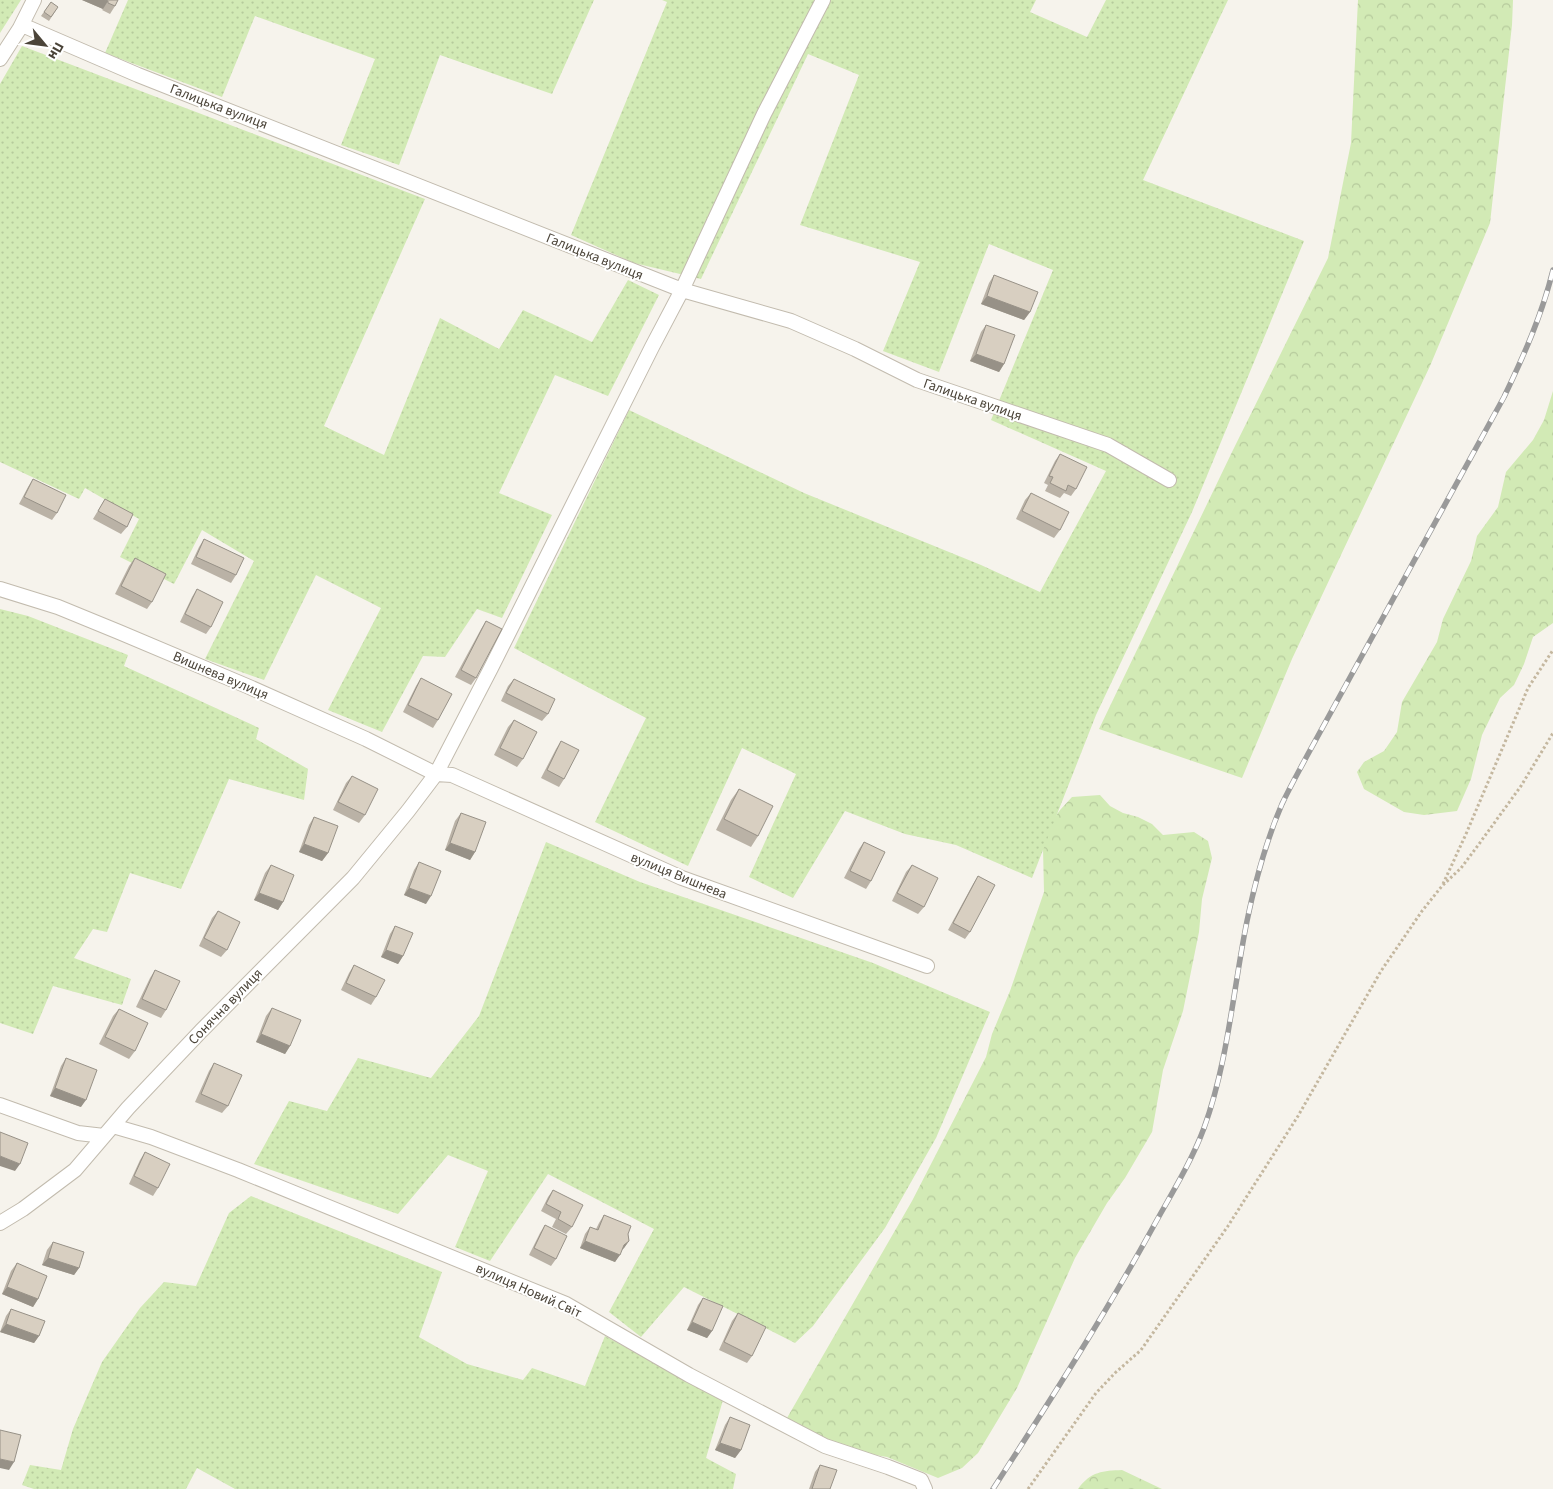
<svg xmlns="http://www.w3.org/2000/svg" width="1553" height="1489" viewBox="0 0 1553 1489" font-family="'Source Sans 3',sans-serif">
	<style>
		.forest { fill: url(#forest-crowns) }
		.park { fill: url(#park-dots) }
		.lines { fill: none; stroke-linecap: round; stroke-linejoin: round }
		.minor-casing { stroke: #c2bbae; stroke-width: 16 }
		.path { stroke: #c4b79f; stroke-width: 3; stroke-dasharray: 2.5 2.5; stroke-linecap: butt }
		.minor { stroke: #fff; stroke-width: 14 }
		.rail-casing { stroke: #9a9a9a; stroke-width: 5.5 }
		.rail { stroke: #fff; stroke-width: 4; stroke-dasharray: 11; stroke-linecap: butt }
		.wall { fill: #bab2a6 }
		.shaded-wall { fill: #979187 }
		.building { fill: #d8cfc1; stroke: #979187 }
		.labels { text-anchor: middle; stroke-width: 4; stroke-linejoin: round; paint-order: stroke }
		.street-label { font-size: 14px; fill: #4b4439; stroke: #fff }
	</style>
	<defs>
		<pattern id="forest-crowns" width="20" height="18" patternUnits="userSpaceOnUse" patternTransform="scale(1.25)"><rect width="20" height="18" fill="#d2eab5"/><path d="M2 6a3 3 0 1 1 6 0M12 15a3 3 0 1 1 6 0" fill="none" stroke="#b6ca9c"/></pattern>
		<pattern id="park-dots" width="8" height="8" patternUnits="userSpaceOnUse" patternTransform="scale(1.25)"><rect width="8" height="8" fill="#d2eab5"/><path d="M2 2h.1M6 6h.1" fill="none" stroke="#b6ca9c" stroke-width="1.8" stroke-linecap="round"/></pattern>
	</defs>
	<rect width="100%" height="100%" fill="#f6f3ec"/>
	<path class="forest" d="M1358,0H1513L1512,25L1490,223L1430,366L1292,659L1242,778L1099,729L1232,452L1328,258L1351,143Z
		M1553,391V623L1533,637L1524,664L1514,685L1500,698L1482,735L1471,779L1457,811L1424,815L1404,812L1364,789L1357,772L1364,762L1384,751L1397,732L1402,702L1437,642L1443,619L1471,561L1477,536L1498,507L1506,472L1533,440L1544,420Z
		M1100,795L1110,806L1123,813L1138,817L1152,824L1163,835L1194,832L1208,841L1212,858L1202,899L1199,932L1183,1011L1163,1070L1152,1132L1125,1178L1107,1203L1075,1258L1017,1388L978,1453L962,1468L938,1478L887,1457L825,1446L791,1424L787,1418L912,1201L986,1057L992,1034L1010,991L1044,892L1043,848L1051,823L1060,810L1072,797Z
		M1122,1470L1162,1489H1078C1091,1471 1103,1471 1122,1470Z"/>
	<path class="park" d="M0,0H21L0,33Z
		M128,0H594L552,94L440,55L399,165L341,145L375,59L255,16L222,97L105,53Z
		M662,0H1036L1030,12L1087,37L1106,0H1228L1143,180L1304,241L1192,512L1096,715L1032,878L956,845L905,834L845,811L793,898L749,877L796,774L742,748L688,866L595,822L646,718L514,648L629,410L804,493L981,565L1040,592L1106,471L991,420L1053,270L989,244L939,372L883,351L920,262L800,225L859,75L808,54L701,279L634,263L571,235L667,2Z
		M22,46L425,199L324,426L384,455L440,318L499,349L523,310L592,342L628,280L659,295L608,396L555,375L499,493L552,515L502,618L477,609L445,657L423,656L382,732L328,710L381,608L316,575L264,680L205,659L254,561L202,530L174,584L120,557L139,519L85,488L79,499L0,462V84Z
		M0,609L28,616L128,655L124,666L259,728L256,739L308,769L304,800L229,779L181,889L130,873L107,932L93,929L74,958L131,979L122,1005L53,986L33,1034L0,1023Z
		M546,842L640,882L873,963L990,1012L936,1138L885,1228L813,1326L795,1343L684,1287L641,1337L609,1312L654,1229L548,1174L490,1261L455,1247L488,1171L448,1155L398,1214L254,1164L289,1101L327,1111L358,1058L431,1078L479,1016Z
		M251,1196L442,1272L419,1337L467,1364L523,1380L532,1368L585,1386L605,1336L723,1400L706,1458L736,1474L733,1489H235L197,1468L186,1489H34L22,1485L30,1465L61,1470L73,1429L102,1362L140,1308L164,1282L196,1286L229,1213Z"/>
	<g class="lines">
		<g class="minor-casing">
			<path id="minor" d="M22,25L138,75L682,290L791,321L855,349L917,380L1108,445L1169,480
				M0,59L20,28L34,0
				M0,589L58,607L119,632L247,686L366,739L436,774L452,775L682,878L927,966
				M0,1105L78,1133L104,1136
				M113,1126L151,1137L238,1170L566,1304L689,1375L825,1446L888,1467L921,1480L925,1489
				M0,1223L23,1209L75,1170L128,1108L201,1031L353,878L408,811L436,774L491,668L652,347L682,290L764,114L823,0"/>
		</g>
		<path class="path" d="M1443,884L1466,834L1528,688L1553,650
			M1028,1489L1096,1393L1115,1373L1141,1350L1228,1226L1298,1116L1381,971L1422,911L1442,886L1461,868L1479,844L1521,786L1553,733"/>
		<use href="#minor" class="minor"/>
		<g class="rail-casing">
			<path id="rail" d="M993,1489C1048,1404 1103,1318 1152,1229C1170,1196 1191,1163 1204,1128C1228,1062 1233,990 1247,921C1255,882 1266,841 1282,804C1290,787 1299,771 1308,754L1504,397C1524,355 1542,315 1553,270"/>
		</g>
		<use href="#rail" class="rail"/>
	</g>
	<path class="wall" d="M82,0H118L115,6L110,14L102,10L103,9Z
		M51,2L58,7L49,21L41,16Z
		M994,275L1030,312L1024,320L981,304L989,283Z
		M986,325L1004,364L999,372L970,361L981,332Z
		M1060,454L1076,489L1071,496L1064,493L1060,498L1045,491L1048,485L1044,483L1055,461Z
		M33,479L57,513L52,520L19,504L28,487Z
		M1031,493L1060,530L1054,538L1016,519L1025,500Z
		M105,499L127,527L121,534L93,519Z
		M204,539L236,575L231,583L191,564L199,547Z
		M135,558L152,602L147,609L115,594L129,566Z
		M197,589L211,627L206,634L180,622L192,597Z
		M486,621L476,678L471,685L455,677L481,629Z
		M421,678L438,720L433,728L403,712L416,686Z
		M514,679L548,714L542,721L501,701L508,686Z
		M514,720L523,759L517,767L494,755L508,727Z
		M561,741L564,779L559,787L541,778L556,749Z
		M352,776L365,815L359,823L333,810L346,783Z
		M739,789L758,836L751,847L716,830L731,800Z
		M461,813L475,852L470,860L445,850L455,821Z
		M314,817L328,853L322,861L299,852L309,825Z
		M864,842L871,881L866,889L844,878L859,849Z
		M419,862L426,904L404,895L414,870Z
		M271,865L283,902L278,910L254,900L265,873Z
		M912,865L924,907L918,914L892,901L906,872Z
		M978,876L970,932L965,939L948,930L973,884Z
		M218,911L227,950L221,957L199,946L212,918Z
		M395,926L403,956L398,964L381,957L390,934Z
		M354,965L376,997L371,1005L341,990L349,973Z
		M155,970L166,1010L161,1018L136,1007L150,978Z
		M272,1008L290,1046L285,1054L256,1042L266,1016Z
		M119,1009L135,1051L129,1059L99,1044L113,1016Z
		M66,1058L81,1107L50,1096L61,1066Z
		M214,1063L228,1106L222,1113L195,1102L209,1071Z
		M145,1152L158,1188L153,1196L129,1184L140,1160Z
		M553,1190L572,1227L566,1234L552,1227L556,1219L541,1211L548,1197Z
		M604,1215L628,1234L629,1241L624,1248L622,1250L615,1262L580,1248L585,1234L590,1227L596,1229L599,1223Z
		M545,1225L556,1259L551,1266L529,1255L540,1233Z
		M53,1242L79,1268L74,1275L42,1265L47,1250Z
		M17,1263L38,1299L33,1307L2,1294L11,1271Z
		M703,1298L712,1331L707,1338L687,1330L698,1305Z
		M11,1309L39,1336L34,1343L0,1332L6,1316Z
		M738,1313L752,1356L747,1363L719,1350L732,1321Z
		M730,1417L741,1450L735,1458L715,1450L725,1425Z
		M820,1465L830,1489H809L815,1472Z"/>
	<path class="shaded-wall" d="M82,0H105L108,1L103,9Z
		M987,296L1030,312L1024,320L981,304Z
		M976,354L1004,364L999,372L970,361Z
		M450,843L475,852L470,860L445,850Z
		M304,844L328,853L322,861L299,852Z
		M409,888L431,896L426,904L404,895Z
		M259,893L283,902L278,910L254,900Z
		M386,950L403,956L398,964L381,957Z
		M261,1034L290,1046L285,1054L256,1042Z
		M55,1088L86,1100L81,1107L50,1096Z
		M0,1156L20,1164L15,1171L0,1166Z
		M585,1241L620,1255L615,1262L580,1248Z
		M629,1241L624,1248L619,1252L624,1245Z
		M48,1258L79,1268L74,1275L42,1265Z
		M7,1287L38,1299L33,1307L2,1294Z
		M692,1322L712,1331L707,1338L687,1330Z
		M6,1324L39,1336L34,1343L0,1332Z
		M720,1443L741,1450L735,1458L715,1450Z
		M0,1459L14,1462L9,1470L0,1468Z"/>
	<path class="building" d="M105,0H118L115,6L108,3V1Z
		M51,2L58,7L51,17L44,12Z
		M994,275L1038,292L1030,312L987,296Z
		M986,325L1015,335L1004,364L976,354Z
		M1060,454L1087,467L1076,489L1068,485L1066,491L1050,483L1053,477L1049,476Z
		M33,479L66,495L57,513L24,497Z
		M1031,493L1069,512L1060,530L1022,511Z
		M105,499L133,514L127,527L98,511Z
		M204,539L244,558L236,575L196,557Z
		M135,558L166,574L152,602L121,586Z
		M197,589L223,602L211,627L185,614Z
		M486,621L502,629L476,678L461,670Z
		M421,678L452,694L438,720L408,705Z
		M514,679L555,699L548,714L506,693Z
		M514,720L537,732L523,759L500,748Z
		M561,741L579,750L564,779L547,770Z
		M352,776L378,789L365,815L338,802Z
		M739,789L773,806L758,836L724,819Z
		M461,813L486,822L475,852L450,843Z
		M314,817L338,826L328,853L304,844Z
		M864,842L885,852L871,881L850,871Z
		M419,862L441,871L431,896L409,888Z
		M271,865L294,875L283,902L259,893Z
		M912,865L938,878L924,907L897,893Z
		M978,876L995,885L970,932L953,923Z
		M218,911L240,922L227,950L204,938Z
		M395,926L413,933L403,956L386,950Z
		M354,965L385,980L376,997L346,983Z
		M155,970L180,981L166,1010L142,999Z
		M272,1008L301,1020L290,1046L261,1034Z
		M119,1009L148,1023L135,1051L105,1037Z
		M66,1058L97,1070L86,1100L55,1088Z
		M214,1063L242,1075L228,1106L201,1094Z
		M0,1132L28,1143L20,1164L0,1156Z
		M145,1152L170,1164L158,1188L134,1176Z
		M553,1190L583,1205L572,1227L558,1219L561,1212L546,1204Z
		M604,1215L631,1226L628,1234L629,1241L624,1245L620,1255L585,1241L590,1227L598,1230Z
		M545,1225L567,1236L556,1259L534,1248Z
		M53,1242L84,1252L79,1268L48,1258Z
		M17,1263L47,1276L38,1299L7,1287Z
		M703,1298L723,1306L712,1331L692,1322Z
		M11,1309L45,1321L39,1336L6,1324Z
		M738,1313L766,1327L752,1356L724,1342Z
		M730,1417L750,1425L741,1450L720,1443Z
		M0,1430L21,1435L14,1462L0,1459Z
		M820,1465L837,1470L830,1489H812Z"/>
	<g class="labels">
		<g class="street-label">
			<text transform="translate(219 106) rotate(21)" y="5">Галицька вулиця</text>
			<text transform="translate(595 256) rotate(22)" y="5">Галицька вулиця</text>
			<text transform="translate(973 399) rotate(19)" y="5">Галицька вулиця</text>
			<text transform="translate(221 675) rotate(23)" y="5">Вишнева вулиця</text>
			<text transform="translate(679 875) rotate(22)" y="5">вулиця Вишнева</text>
			<text transform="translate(225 1006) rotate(-46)" y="5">Сонячна вулиця</text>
			<text transform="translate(529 1290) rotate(24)" y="5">вулиця Новий Світ</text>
		</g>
	</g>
	<g transform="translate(45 45) rotate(119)" stroke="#ffffff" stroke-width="4" paint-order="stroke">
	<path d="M0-4L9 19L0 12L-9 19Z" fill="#4b4439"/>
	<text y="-8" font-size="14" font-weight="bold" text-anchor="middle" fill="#4b4439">Пн</text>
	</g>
</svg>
